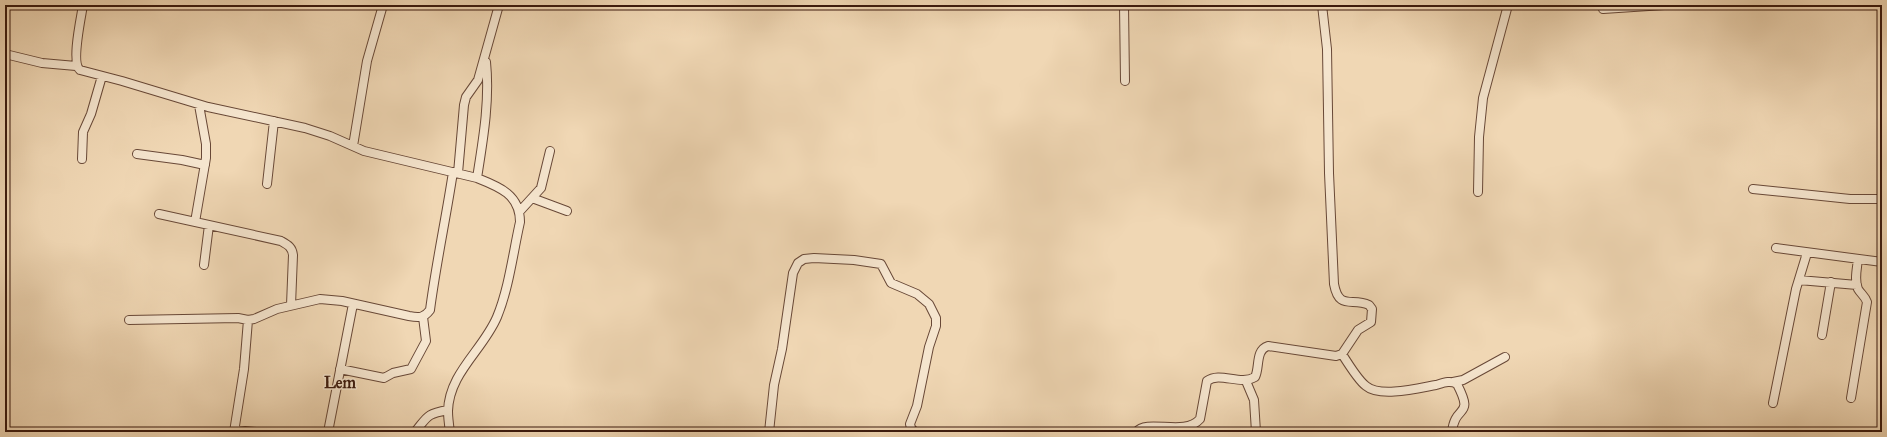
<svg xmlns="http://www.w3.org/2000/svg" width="1887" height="437" viewBox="0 0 1887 437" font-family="'IM FELL Great Primer',serif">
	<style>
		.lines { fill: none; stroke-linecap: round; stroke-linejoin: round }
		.minor-casing { stroke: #684837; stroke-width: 10 }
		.minor { stroke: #f5e5ce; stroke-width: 8 }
		.labels { text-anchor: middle; stroke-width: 3; stroke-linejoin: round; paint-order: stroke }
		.district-label { font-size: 16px; font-weight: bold; fill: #3a190d; stroke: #f5e5ce }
	</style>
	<rect width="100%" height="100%" fill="#f0d7b4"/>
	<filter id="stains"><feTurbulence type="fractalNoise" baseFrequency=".005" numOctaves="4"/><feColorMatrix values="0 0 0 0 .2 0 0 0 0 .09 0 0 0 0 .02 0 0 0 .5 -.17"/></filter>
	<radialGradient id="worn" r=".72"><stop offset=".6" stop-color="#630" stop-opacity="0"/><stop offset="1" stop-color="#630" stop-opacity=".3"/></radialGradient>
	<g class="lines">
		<g class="minor-casing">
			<path id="minor" d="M83,5C81,18 71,63 80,70L122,81L208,107L305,128L330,136L364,151L477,178C500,187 520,195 520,222C513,253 509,288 497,317C483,350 449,373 448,411C448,418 449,425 450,432
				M1124,5L1125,81
				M1603,9L1664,5
				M5,54L42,63L76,66
				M353,146L367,61L383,5
				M137,154L182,160L205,165
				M82,159L83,132L91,114L102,76
				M458,173L464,105L466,97L478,80L499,5
				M477,178C483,140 490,101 486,62
				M267,184L274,121
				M1753,189L1850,199H1882
				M1478,192L1479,137L1483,98L1508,5
				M532,198L567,211
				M520,211L541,188L550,151
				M159,214L281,241C288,245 292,247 293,255L291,305
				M195,222L206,158V144L199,105
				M1776,248L1882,262
				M204,265L209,225
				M1799,280L1857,285
				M129,320L238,318L248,320
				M1822,335L1831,282
				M1342,354C1347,362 1359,381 1366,386C1380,398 1419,388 1436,385C1443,383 1450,380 1457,384C1475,419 1455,403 1452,432
				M340,369L384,378L393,373L411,369L426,341L423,317
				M1246,381L1254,400L1256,432
				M1453,382L1463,380L1505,357
				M1851,398L1867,302C1865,296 1861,294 1858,289C1854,280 1857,269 1858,259
				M1773,403L1796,289L1807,253
				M234,430L256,432
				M234,432L244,369L248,320L254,319L277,309L320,299L342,301L409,316C419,318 424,318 430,310C436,264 446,218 453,172
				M328,432L353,304
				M339,432H340
				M415,432C428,416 426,414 448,410
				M769,432L774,385L782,349L793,273L798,263L804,259L814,258L854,260L881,264L891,283L917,294L929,304L936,318V326L929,347L917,406L910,424L911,428L915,432
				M1136,432C1148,418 1184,437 1200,419L1207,381C1220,371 1240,386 1255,377C1260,368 1255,350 1268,346L1336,356L1342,354L1358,330L1371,322L1372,309L1369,305C1352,297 1339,311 1334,284L1329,173L1327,49L1322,5"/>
		</g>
		<use href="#minor" class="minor"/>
	</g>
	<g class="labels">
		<g class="district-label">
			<text x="340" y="388">Lem</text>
		</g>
	</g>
	<rect width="1887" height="437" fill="none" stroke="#f0d7b4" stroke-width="20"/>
	<rect x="6" y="6" width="1875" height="425" fill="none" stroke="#3a190d" stroke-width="2"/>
	<rect x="10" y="10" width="1867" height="417" fill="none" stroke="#3a190d"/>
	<rect width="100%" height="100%" filter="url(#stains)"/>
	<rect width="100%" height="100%" fill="url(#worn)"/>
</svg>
